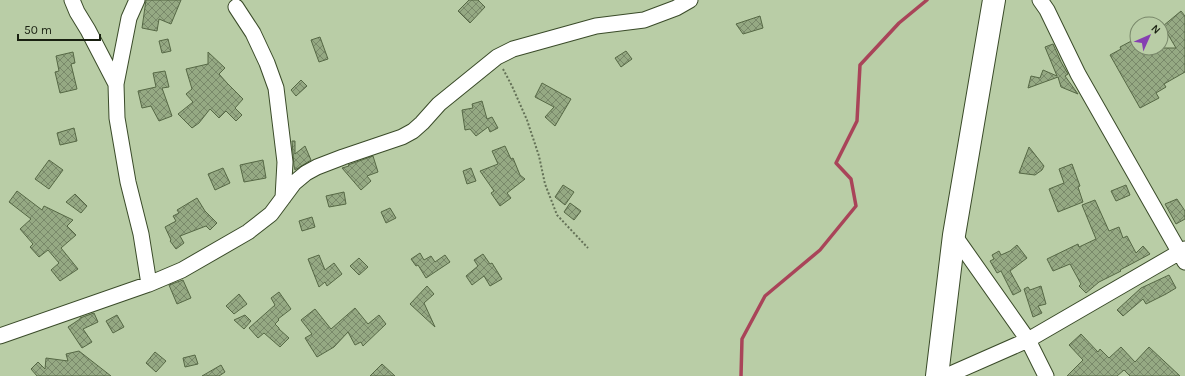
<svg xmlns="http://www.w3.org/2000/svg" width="1185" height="376" viewBox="0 0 1185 376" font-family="Karla,sans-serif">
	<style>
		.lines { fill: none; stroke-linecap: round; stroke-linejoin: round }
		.stream { stroke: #a94459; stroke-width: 3.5 }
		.building { fill: url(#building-cross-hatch); stroke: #566845 }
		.minor-casing { stroke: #3a4b29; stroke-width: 17 }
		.highway-casing { stroke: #3a4b29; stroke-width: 24 }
		.path { stroke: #647157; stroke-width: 2; stroke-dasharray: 2 2; stroke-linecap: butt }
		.minor { stroke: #fff; stroke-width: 15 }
		.highway { stroke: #fff; stroke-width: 22 }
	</style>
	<defs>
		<pattern id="building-cross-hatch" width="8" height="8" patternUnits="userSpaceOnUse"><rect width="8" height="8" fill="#95a983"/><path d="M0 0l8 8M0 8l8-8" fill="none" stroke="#79896a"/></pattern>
	</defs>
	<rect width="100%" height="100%" fill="#b9cda6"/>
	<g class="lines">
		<path class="stream" d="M741,376L742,339L765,296L820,250L856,206L851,179L836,163L857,121L860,65L899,23L927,0"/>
	</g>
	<path class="building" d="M146,0H181L171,24L159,19L157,31L142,28Z
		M469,0H478L485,7L470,23L458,11Z
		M1181,11L1185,16V72L1164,84L1166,87L1156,93L1159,98L1140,108L1110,55L1121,49L1120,47L1137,38V48H1176L1163,26Z
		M760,16L763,28L743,34L736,24Z
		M320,37L328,59L319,62L311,40Z
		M168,39L171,51L162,53L159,41Z
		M1053,44L1061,62L1068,74L1065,76L1078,94L1061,87L1058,77L1028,88L1031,76L1040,78L1043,70L1057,76L1045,47Z
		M626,51L632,59L621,67L615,58Z
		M73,52L75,63L71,64L77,89L60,93L55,72L59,71L56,56Z
		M208,52L225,68L219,74L227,83L243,99L235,108L242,115L236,121L226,111L219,118L210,109L199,123L192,128L178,114L193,102L186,94L192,89L186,69L208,64Z
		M165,71L169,87L162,88L172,116L159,121L151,106L142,108L138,91L156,87L153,73Z
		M301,80L307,86L296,96L291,90Z
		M542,83L571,99L555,126L545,117L554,107L535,97Z
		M482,101L487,119L492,117L498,128L490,132L488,127L476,136L470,129L465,130L462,110L473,108L472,104Z
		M74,128L77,141L60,145L57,133Z
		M292,141H295V154L305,146L311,160L295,170L294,166Z
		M505,146L511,159L513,158L520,175L525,179L507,193L511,198L500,206L491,193L494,191L480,171L498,164L492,151Z
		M1029,147L1044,166L1042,170L1035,175L1019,173Z
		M373,156L378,172L367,176L371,181L361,190L342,168L349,166L348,165Z
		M49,160L63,170L49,189L35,179Z
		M263,160L266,178L244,182L240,165Z
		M1072,164L1080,186L1078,187L1083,202L1058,212L1049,189L1064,183L1059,169Z
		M223,168L230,183L215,190L208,174Z
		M471,168L476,181L467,184L463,171Z
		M563,185L574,192L565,205L555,197Z
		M1126,185L1130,195L1116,201L1111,191Z
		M17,191L42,210L44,206L73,220L67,226L76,235L61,248L78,269L60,281L51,270L59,263L48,250L39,257L30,247L33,244L20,229L31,219L9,202Z
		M344,192L346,204L329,207L326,196Z
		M75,194L87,206L81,213L66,202Z
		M197,198L205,211L217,223L210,230L206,226L180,236L184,243L176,249L170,241L171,240L165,227L176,221L173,216L179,213L177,210Z
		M1177,199L1185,211V219L1176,224L1165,204Z
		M1095,200L1109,231L1119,227L1123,238L1127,236L1136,253L1143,246L1150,254L1120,270L1121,271L1099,282L1086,293L1079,286L1081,284L1070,264L1053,271L1047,259L1078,244L1079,247L1096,239L1082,205Z
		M570,203L581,211L574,220L564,212Z
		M390,208L396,218L386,223L381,212Z
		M312,217L315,227L302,231L299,221Z
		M1017,245L1027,258L1010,271L1021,291L1013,295L1001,271L997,273L990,261L994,259L992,255L999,251L1001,255L1010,251Z
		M420,253L424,260L431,256L435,262L445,255L450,262L426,278L418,265L416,266L411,259Z
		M483,254L490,264L492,263L502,279L490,286L484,276L472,285L466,276L478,266L474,260Z
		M319,255L325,270L334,263L342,274L327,286L325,282L319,287L308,259Z
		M359,258L368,267L359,275L350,266Z
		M1169,275L1176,288L1166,294L1146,304L1143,299L1123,316L1117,310L1141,288Z
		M183,280L191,298L177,304L169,285Z
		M427,286L434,294L424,303L435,327L410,304Z
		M1041,286L1046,304L1038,306L1042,313L1033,317L1024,289L1028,287L1030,290Z
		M279,292L291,309L278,319L279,320L275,324L279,328V329L289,338L280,347L264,333L258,338L249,328L275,305L271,298Z
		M239,294L247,304L234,314L226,306Z
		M355,308L368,324L379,315L386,324L363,346L361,342L355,345L348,332L334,347L317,357L305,338L312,334L301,320L315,309L331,329Z
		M94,313L98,322L83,329L92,342L82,348L68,327L80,319V318Z
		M117,315L124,327L113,333L106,321Z
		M245,315L251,321L244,329L234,320Z
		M1081,334L1098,352L1100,349L1109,358L1121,347L1135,362L1149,347L1180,376H1130L1124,370L1117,376H1067L1083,360L1069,345Z
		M79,351L111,376H37L31,369L38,362L45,369L46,358L68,361L66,354Z
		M155,352L166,361L156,372L146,363Z
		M195,355L198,364L185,367L183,358Z
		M382,364L395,376H370Z
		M221,365L225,372L219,376H202Z"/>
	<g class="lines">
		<g class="minor-casing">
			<path id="minor" d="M72,0L77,12L88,30L116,84
				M1040,0L1047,10L1078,74L1185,262
				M236,7L253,33L267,63L276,88L285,162L283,198
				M954,235L1028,340L1046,376
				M149,284L182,270L248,232L271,214L294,183L306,173L317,167L343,157L402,137L413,131L422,123L439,104L497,57L513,49L596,26L644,20L676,8L690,0
				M0,336L149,284L141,234L128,182L117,118L116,84L129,18L137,0
				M946,376L1028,340L1185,249"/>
		</g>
		<g class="highway-casing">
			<path id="highway" d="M937,376L954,235L994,0"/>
		</g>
		<path class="path" d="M503,69L512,86L527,120L539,156L545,184L557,215L588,248"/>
		<use href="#minor" class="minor"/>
		<use href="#highway" class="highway"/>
	</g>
	<g transform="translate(1149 36) rotate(45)"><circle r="19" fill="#b9cda6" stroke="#79886a"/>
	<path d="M0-3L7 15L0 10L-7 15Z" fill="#863fb2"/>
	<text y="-6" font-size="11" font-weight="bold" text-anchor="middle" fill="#192011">N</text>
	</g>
	<path d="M18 34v6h82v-6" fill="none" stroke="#192011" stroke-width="2"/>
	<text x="24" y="34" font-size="12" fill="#192011" stroke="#b9cda6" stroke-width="3" paint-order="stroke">50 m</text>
</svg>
